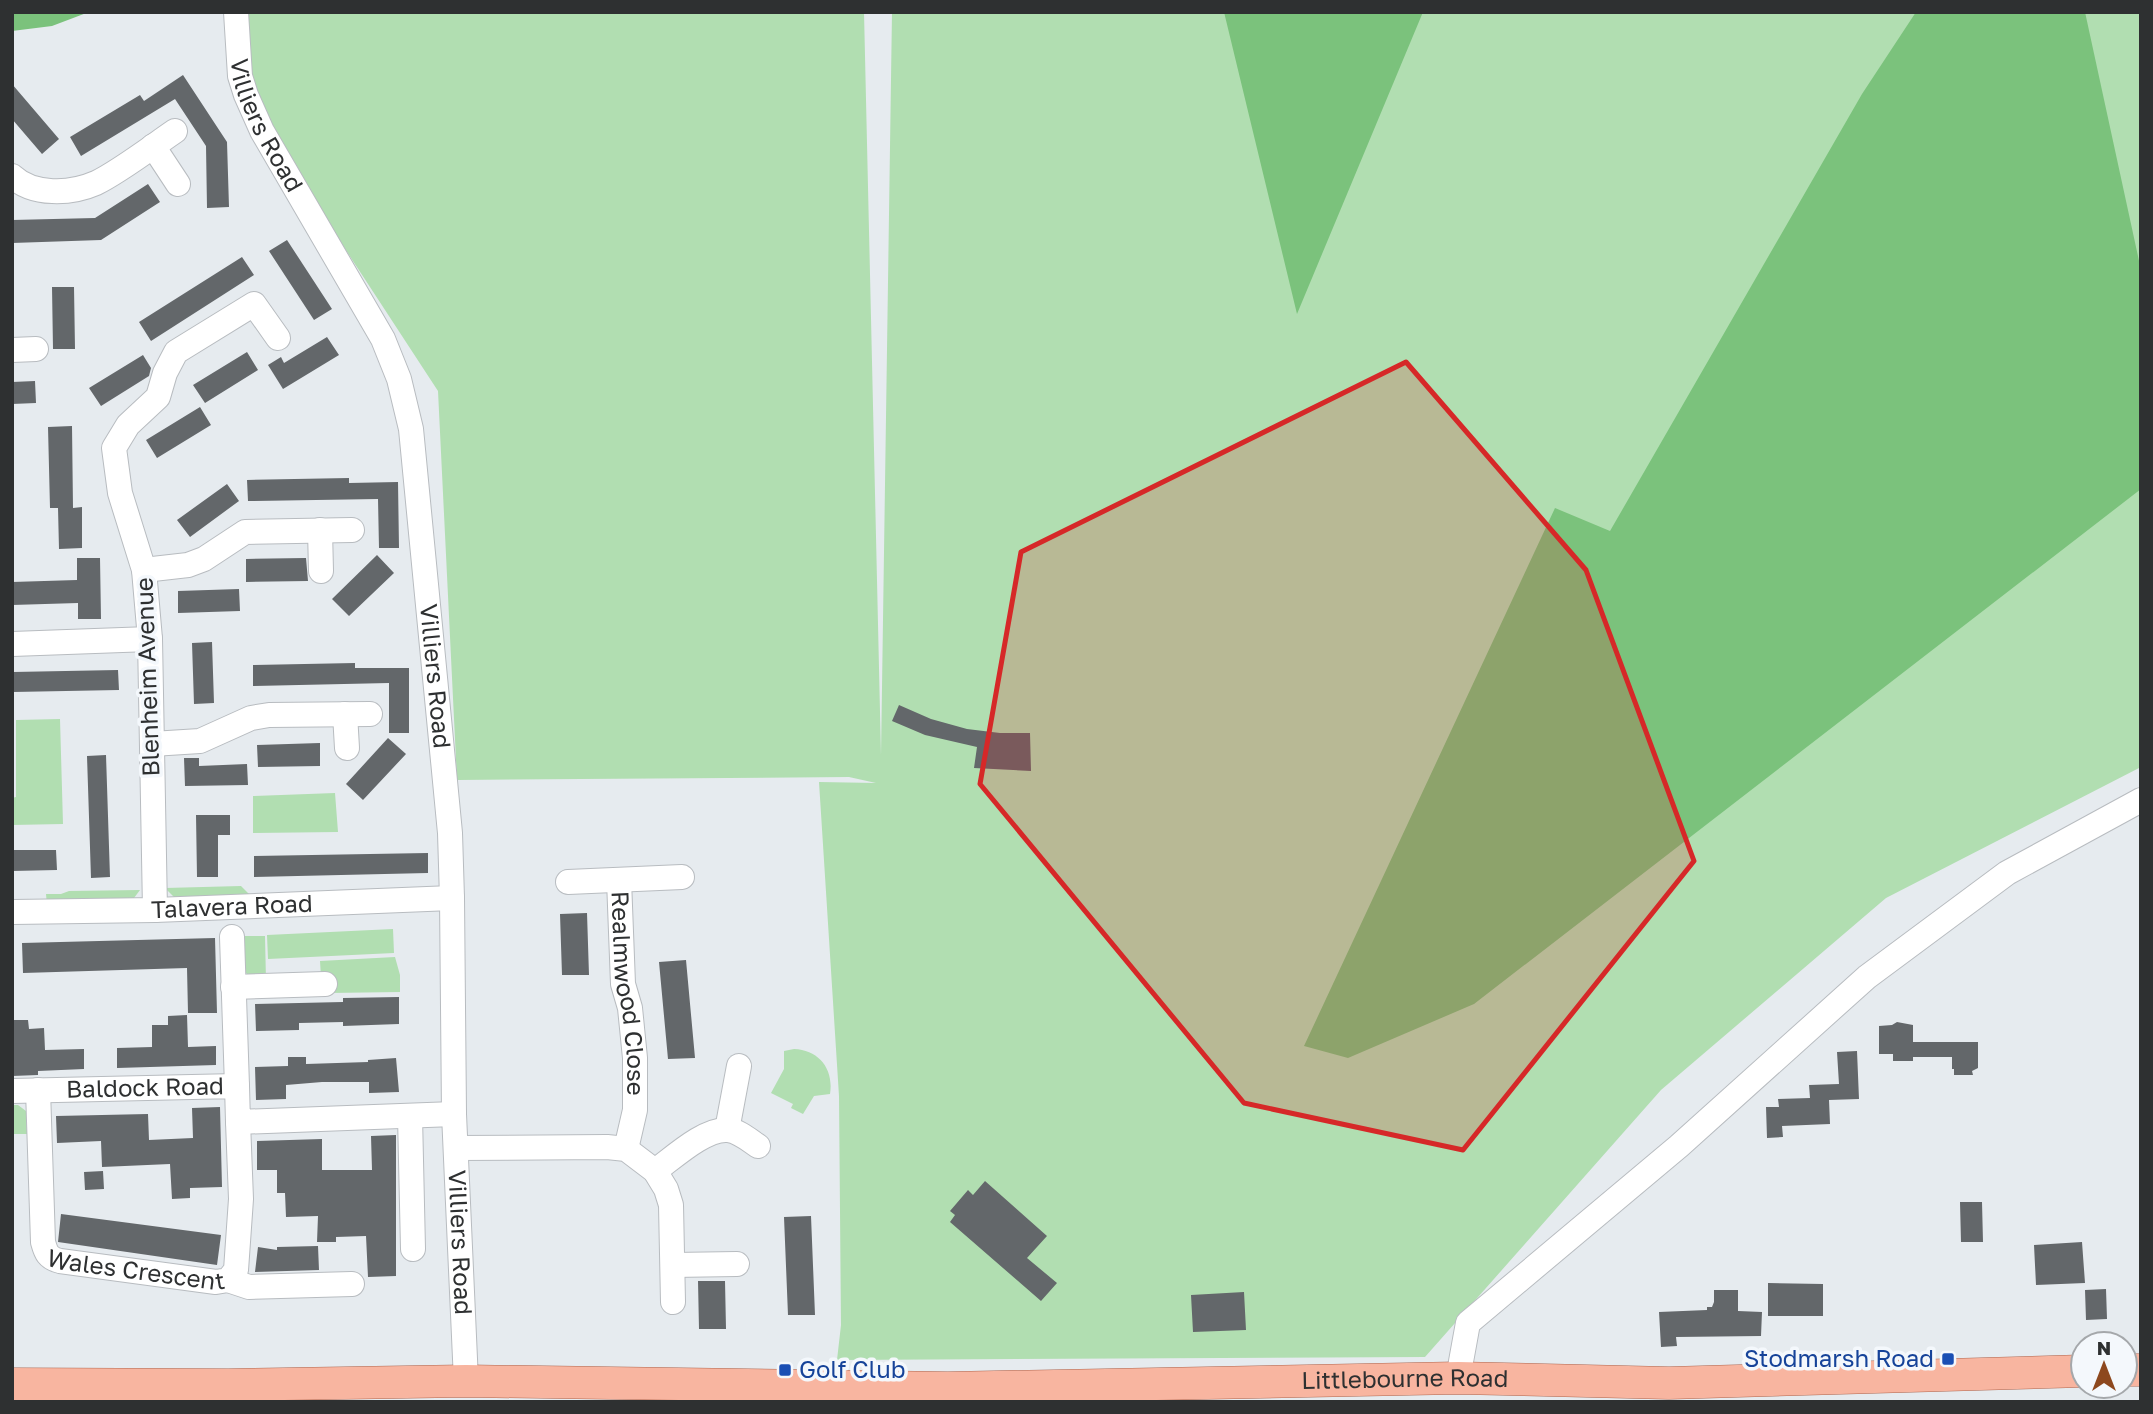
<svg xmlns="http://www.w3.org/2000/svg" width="2153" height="1414" viewBox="0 0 2153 1414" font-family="'Golos Text',sans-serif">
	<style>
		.green { fill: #b1deb1 }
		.forest { fill: #7bc27c }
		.building { fill: #63676a }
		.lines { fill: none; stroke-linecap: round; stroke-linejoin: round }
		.minor-casing { stroke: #b8bcc0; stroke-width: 26 }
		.major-casing { stroke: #ae6750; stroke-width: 33 }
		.minor { stroke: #fff; stroke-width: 24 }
		.major { stroke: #f8b5a0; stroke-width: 32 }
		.marked { fill: #d62828; fill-opacity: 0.2; stroke: #d62828; stroke-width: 5; stroke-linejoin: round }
		.transit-dot { fill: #1a4fb4; stroke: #f4f8fc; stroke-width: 2.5 }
		.labels { text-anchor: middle; stroke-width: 7; stroke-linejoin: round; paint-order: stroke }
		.street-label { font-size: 24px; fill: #2e3031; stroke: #f4f8fc }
		.transit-label { font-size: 24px; fill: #164399; stroke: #f4f8fc; text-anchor: end }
	</style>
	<rect width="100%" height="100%" fill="#e6ebef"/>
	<path class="green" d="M240,12H864L881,755L892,12H2141V767L1886,898L1661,1090L1425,1357L837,1360L841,1325L839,1096L819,782L876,783L849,777L457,780L438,391L300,180L249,82Z
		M60,719L63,824L12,825V798L16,797V720Z
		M335,793L338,832L253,833V796Z
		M241,886L252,897L178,901L165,888Z
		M140,890L134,898L47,905L46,894H61L69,891Z
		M393,929L394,953L268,959L267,935Z
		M242,936H265L266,981L249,976L244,971Z
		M395,957L400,975V992L329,993L321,977L320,961Z
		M794,1049C819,1050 834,1069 830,1094L814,1096L803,1114L791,1108L793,1104L771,1093L784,1069V1051Z
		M12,1105H18L26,1111L27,1134H12Z"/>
	<path class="forest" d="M12,12H89L52,26L12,31Z
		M1224,12H1423L1297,314Z
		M1916,12H2085L2141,270V489L1474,1004L1348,1058L1304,1046L1555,508L1610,531L1862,94Z"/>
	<path class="building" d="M183,75L227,142L229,207L207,208L206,146L175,99L81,156L70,137L140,95L144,101Z
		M12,84L59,139L42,154L12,119Z
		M148,184L160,202L101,240L12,243V220L95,218Z
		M287,240L332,309L314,320L269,251Z
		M242,257L254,275L151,341L139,322Z
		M52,287H74L75,349H53Z
		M327,337L339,355L283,389L268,365L281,357L284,363Z
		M247,352L258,370L205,403L193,385Z
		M143,355L151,368L149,376L101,406L89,388Z
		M35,381L36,403L12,404V382Z
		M200,407L211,425L157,458L146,440Z
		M72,426L73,508L82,507V548L59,549L58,508H50L48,427Z
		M349,478V483L398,482L399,548H379L378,499L248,501L247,480Z
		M227,484L239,501L190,537L177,520Z
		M377,555L394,573L349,616L332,599Z
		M77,558H100L101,619H78V603L12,605V582L77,580Z
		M306,558L308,581L246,582V559Z
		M239,589L240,611L178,613V591Z
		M212,642L214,703L194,704L192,643Z
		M355,663V668H409V733H389V683L253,686V665Z
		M118,670L119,690L13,692V672Z
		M899,705L931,719L967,729L1000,733H1030L1031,771L974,768L977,747L925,735L892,721Z
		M388,738L406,754L363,800L346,784Z
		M320,743V766L258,767L257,745Z
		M106,755L110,877L91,878L87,756Z
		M184,758H199V766L247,764L248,785L185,786Z
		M196,815H230V835H218V877H197Z
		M12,850H56L57,870L12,871Z
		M428,853V873L254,877V856Z
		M587,913L589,975H562L560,914Z
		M215,938L217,1013H188L187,968L23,973L22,943Z
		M686,960L695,1058L668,1059L659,962Z
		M399,997V1024L343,1026V1022L299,1023V1030L256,1031L255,1004L343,1002V998Z
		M187,1015L188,1047L216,1046V1065L117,1068V1048L152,1047V1025H168V1016Z
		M12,1020H28L29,1029L44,1028L45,1050L84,1049V1069L38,1071V1075L12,1076Z
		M1897,1022L1913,1025V1042H1978V1068L1972,1071L1973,1075H1954V1069H1952V1057H1913V1061H1893V1054H1879V1026L1892,1025Z
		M1857,1051L1859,1099L1829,1100L1830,1124L1782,1126L1783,1137L1767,1138L1766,1107H1779L1778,1099L1810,1098L1809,1085L1839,1084L1837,1052Z
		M288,1057H306V1064L368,1062V1060L396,1058L399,1092L369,1093V1082H322L286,1085V1099L256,1100L255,1067L288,1066Z
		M220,1107L222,1187L190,1188V1198L172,1199L170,1164L102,1167L101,1141L57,1143L56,1116L148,1114L149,1140L193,1138L192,1108Z
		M396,1135V1276L368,1277L366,1236L336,1237V1242H317L318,1216L286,1217L285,1193H277V1170H257V1141L322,1139V1170H372L371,1136Z
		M103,1171L104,1189L85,1190L84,1172Z
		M985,1181L1047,1236L1027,1258L1057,1283L1041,1301L950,1222L955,1215L950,1211L968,1190L973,1195Z
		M1960,1202H1982L1983,1242H1961Z
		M61,1214L221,1235L217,1265L58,1242Z
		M811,1216L815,1315H788L784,1217Z
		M2082,1242L2085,1283L2036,1285L2034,1245Z
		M318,1246L319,1270L255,1272L258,1247L277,1250V1247Z
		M698,1281H725L726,1329H699Z
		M1768,1283L1823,1284V1316H1768Z
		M2106,1289L2107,1319L2086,1320L2085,1290Z
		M1714,1290H1738V1311L1762,1312L1761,1336L1676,1337L1677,1346L1661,1347L1659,1312L1707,1310V1307H1712L1714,1302Z
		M1244,1292L1246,1330L1193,1332L1191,1295Z"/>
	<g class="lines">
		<g class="minor-casing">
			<g id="minor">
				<path id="s1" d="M236,12L240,76L246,95L262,131L383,339L399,379L411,429L450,833L452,898L454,1114L466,1381"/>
				<path d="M153,146L178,184"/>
				<path d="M12,176C33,196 71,194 96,183C119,172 153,146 175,131"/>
				<path d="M12,350L36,349"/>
				<path d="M320,530L321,571"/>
				<path d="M144,570L188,565L204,559L245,532L352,530"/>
				<path d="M12,644L150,639"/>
				<path d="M345,714L347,748"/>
				<path d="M152,744L200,741L251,718L269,715L370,714"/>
				<path id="s2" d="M619,880L623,984L630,1008L635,1058V1110L626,1149"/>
				<path d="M568,882L682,877"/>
				<path d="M155,910L150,639L144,570L120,493L114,448L128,425L158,397L165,373L176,352L254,304L278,338"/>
				<path id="s3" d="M12,912L155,910L452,898"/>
				<path d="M232,937L237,1086"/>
				<path d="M233,987L325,984"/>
				<path id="s4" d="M38,1090L43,1242C46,1253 48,1258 60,1261L216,1282L228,1280L236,1270L241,1199L238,1122"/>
				<path id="s5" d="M12,1091L237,1086L238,1122L454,1114"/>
				<path d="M410,1116L413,1249"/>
				<path d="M727,1130L739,1066"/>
				<path d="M456,1148L607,1147L626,1149L655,1171L666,1189L671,1205L673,1302"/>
				<path d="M655,1171C673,1158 705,1128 728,1130C739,1131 749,1140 758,1146"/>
				<path d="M673,1265L737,1264"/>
				<path d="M228,1280L249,1287L352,1284"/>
				<path d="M1458,1378L1468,1323L1679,1146L1867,977L2007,873L2141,800"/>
			</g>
		</g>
		<g class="major-casing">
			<g id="major">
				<path d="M2125,1370H2141"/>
				<path id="s6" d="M12,1384L228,1385L466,1381L948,1388L1458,1378L1669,1383L2083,1371"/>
			</g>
		</g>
		<use href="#minor" class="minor"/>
		<use href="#major" class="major"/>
	</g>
	<path class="marked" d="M1406,362L1586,570L1694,861L1463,1150L1244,1103L980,784L1021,552Z"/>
	<g class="transit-dot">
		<rect x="1941" y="1352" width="14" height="14" rx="3.5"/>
		<rect x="778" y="1363" width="14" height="14" rx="3.5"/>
	</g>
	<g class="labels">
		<g class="street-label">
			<text dy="8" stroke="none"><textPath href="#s1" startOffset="119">Villiers Road</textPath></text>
			<text dy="8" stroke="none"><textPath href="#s1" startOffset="707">Villiers Road</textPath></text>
			<text transform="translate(148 677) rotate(-92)" y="8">Blenheim Avenue</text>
			<text dy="8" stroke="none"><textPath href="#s3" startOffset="220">Talavera Road</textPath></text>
			<text dy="8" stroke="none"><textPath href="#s2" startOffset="114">Realmwood Close</textPath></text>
			<text dy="8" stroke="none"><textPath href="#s5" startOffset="133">Baldock Road</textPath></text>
			<text dy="8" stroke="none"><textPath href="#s1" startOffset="1274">Villiers Road</textPath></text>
			<text dy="8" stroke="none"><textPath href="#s4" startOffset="256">Wales Crescent</textPath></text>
			<text dy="8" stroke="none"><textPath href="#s6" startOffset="1393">Littlebourne Road</textPath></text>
		</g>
		<g class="transit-label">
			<text x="1934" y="1367">Stodmarsh Road</text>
			<text x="799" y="1378" text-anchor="start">Golf Club</text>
		</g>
	</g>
	<rect width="2153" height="1414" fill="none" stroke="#2e3031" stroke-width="28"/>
	<g transform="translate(2104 1365)"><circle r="33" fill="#f4f8fc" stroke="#a5a8ab" stroke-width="2"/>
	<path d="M0-5L12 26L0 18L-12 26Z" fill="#8d481e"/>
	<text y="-10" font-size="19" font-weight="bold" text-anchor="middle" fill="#2e3031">N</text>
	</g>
</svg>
